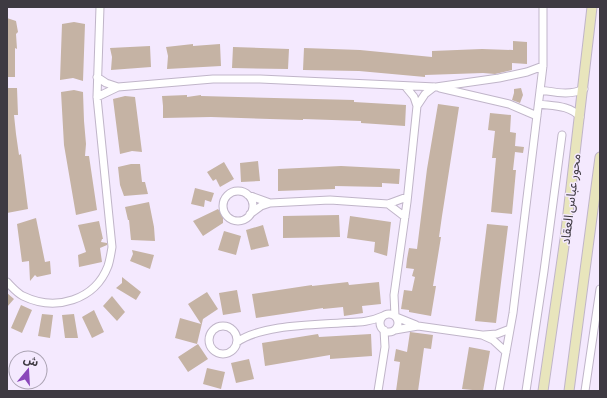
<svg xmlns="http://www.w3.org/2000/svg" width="607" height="398" viewBox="0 0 607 398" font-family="'Source Sans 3','Noto Sans Arabic',sans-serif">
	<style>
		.building { fill: #c5b3a4 }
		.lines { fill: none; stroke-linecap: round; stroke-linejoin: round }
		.street-casing { stroke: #c0b5c9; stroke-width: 9 }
		.secondary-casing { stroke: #c0b5c9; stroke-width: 11 }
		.street { stroke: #fff; stroke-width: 7 }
		.secondary { stroke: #e8e5bc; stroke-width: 9 }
		.labels { text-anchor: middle; stroke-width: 3; stroke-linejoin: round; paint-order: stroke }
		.street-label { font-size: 13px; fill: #3e3a42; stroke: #f4e9fe }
	</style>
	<rect width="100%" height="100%" fill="#f4e9fe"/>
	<path class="building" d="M7,18L16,21L18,32L16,34L17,49L15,48V77H7Z
		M74,22L85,24L83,81L73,78L60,80L62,24Z
		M513,41L527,42V64L512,63V70L495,74L483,73L425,75V77L359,71L303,70L304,48L360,50L432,57V51L482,49L513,50Z
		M193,44V46L220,44L221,66L167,69L168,56L166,47Z
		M150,46L151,67L111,70L112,57L110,48Z
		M233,47L289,49L288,69L232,68Z
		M7,88H17L18,115H14L16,134L19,155L21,154L28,209L7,213Z
		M521,88L523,95L520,103L512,100L514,93V89Z
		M74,90L83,92L84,121L86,144L85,156H89L97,210L76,215L64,145L61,92Z
		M187,95V97L201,95V96L354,100V102L406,105L405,126L361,123V121L303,119V120L211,117L163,118V106L162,96Z
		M125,96L135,97L142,152L132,151L120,154L113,99Z
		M438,104L459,107L442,216L439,237H441L433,286H436L431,316L409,312V310L401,309L404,290L412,291L415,277L412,276L414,269L406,268L407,259L409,248L417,249L427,169Z
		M490,113L511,115L510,132L516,133L515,146L524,147L523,153L515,152L513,170H516L512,214L491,212L496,158H492L495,131L488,130Z
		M258,161L260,181L241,182L240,163Z
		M224,162L234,179L220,187L216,179L213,181L207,172Z
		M131,164H140L142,182H145L148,194L124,196L120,185L118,167Z
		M341,166L400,169L399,184L382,183V187L335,186V189L278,191V169Z
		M195,188L214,193L211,202L205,200L204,207L191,204Z
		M149,202L154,227L155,241L131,240L129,220H128L125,207Z
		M218,209L223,216V223L203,236L193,221Z
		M339,215L340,237L283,238V216Z
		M350,216L391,222L387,256L374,252L375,242L347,238Z
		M36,218L45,262L50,261L51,274L37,277L35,275L30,281L29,261L22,262L17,224Z
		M99,221L103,239H102L101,242L107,243V245L100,248L102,262L79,267L78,255L86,252L78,225Z
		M487,224L508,226L496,323L475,321Z
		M263,225L269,246L251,250L246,230Z
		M224,231L241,236L236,255L218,250Z
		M132,250L154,255L150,269L130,261L133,254Z
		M122,277L141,292L136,300L116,288L122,283Z
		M348,282L349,285L379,282L381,304L362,306L363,313L344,316L343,307L323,309V308L256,318L252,294L312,285V286Z
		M237,290L241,312L223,315L219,293Z
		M207,292L218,309L203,319L197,344L175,338L180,318L201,324L188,304Z
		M7,293L14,299L7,307Z
		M112,296L125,312L117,321L103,306Z
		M21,305L32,310L22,333L11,328Z
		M94,310L104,332L92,338L82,317Z
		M42,314L53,315L50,338L38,336Z
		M74,314L78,338H65L62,315Z
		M410,332L433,335L431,349L424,348L418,391H396L400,362L394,361L396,349L407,352Z
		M318,334L319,337L371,334L372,356L330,359V355L265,366L262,343Z
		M198,344L208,359L188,372L178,357Z
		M469,347L490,351L483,391L462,389Z
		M249,359L254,379L236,383L231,363Z
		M207,368L225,372L221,389L203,384Z"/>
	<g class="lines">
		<g class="street-casing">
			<path id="street" d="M97,77L106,83L118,87
				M405,86L414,97L417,106
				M440,88L509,104L537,116
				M540,90C555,92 569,96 584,89
				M97,97L118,87L213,79H260L436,87L499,78L527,72L543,66
				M539,104C553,106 570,105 580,117
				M223 206a15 15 0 1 1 30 0a15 15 0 1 1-30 0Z
				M248,195L270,203
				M388,204L405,217
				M250,214L261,206L270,203L330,200L388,204L407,197
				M7,282C12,287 17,293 23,296C56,312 95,300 108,266C110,260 111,253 112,247L97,97L100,7
				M380 323a9 9 0 1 1 18 0a9 9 0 1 1-18 0Z
				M395,316L394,295L407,202L417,106L425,94L434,87
				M396,317L416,325
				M209 340a14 14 0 1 1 28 0a14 14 0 1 1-28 0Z
				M395,330L418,326L482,335L493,340L506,352
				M484,335L497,334L510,329
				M237,342C262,325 310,325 340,323C355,322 368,323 383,316
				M378,391L385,347L384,330
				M499,391L513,313L543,66V7
				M526,391L544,271L562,135
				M585,391L600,289"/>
		</g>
		<g class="secondary-casing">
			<path id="secondary" d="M543,391L565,239L592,7
				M569,391L600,157"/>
		</g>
		<use href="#street" class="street"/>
		<use href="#secondary" class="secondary"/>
	</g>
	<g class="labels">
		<g class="street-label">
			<text transform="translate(570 199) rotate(-83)" y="5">محور عباس العقاد</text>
		</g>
	</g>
	<rect width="607" height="398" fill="none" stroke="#3e3a42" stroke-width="16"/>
	<g transform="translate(28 370) rotate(18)"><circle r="19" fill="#f4e9fe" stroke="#aba3b3"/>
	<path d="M0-3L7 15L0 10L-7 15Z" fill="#8a46ba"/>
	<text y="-6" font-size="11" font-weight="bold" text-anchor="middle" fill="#3e3a42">ش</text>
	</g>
</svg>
